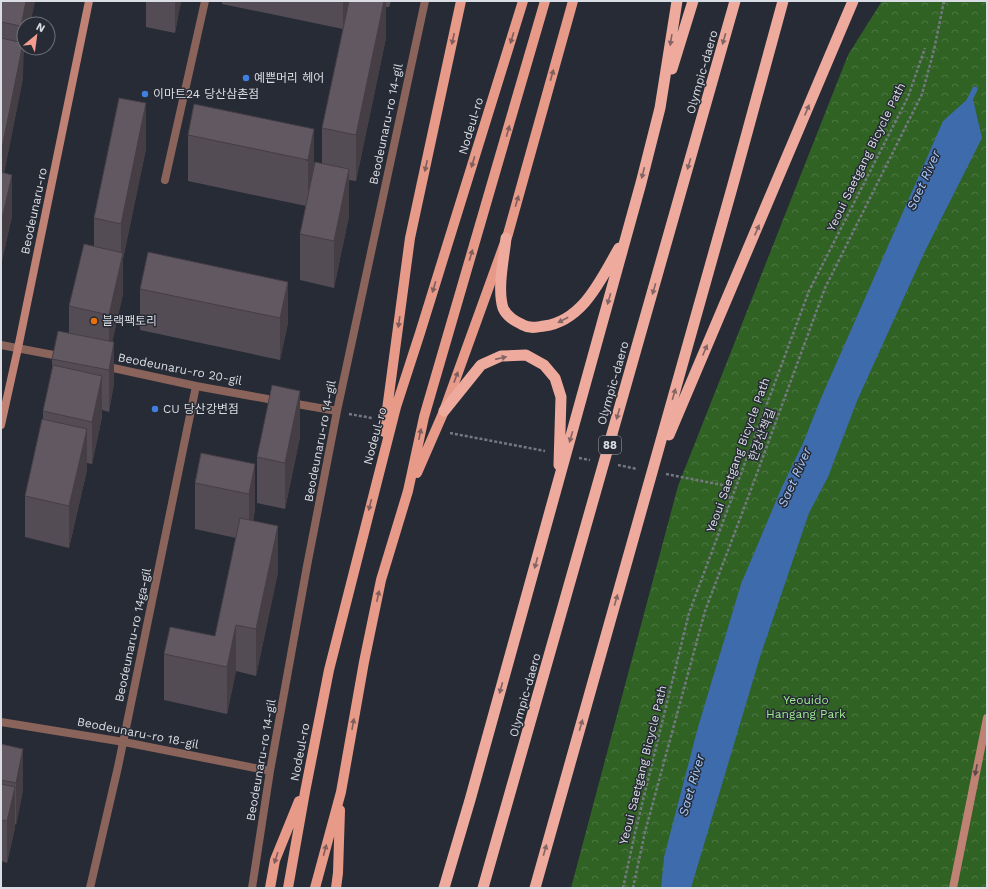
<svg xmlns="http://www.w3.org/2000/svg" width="988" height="889" viewBox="0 0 988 889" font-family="'Work Sans','Noto Sans KR',sans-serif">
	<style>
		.forest { fill: url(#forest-crowns) }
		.water { fill: #3d6bac }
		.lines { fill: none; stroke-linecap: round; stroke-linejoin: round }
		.stream { stroke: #3d6bac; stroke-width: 5.5 }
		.path { stroke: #747880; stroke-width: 2.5; stroke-dasharray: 3 2; stroke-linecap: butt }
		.service { stroke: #8a635b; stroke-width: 8 }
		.minor { stroke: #8a635b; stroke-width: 8 }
		.secondary { stroke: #bf8275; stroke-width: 8 }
		.primary { stroke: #e89a89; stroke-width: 10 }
		.trunk { stroke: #eeaa9c; stroke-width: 11 }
		.wall { fill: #544c54 }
		.shaded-wall { fill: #453e45 }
		.building { fill: #625862; stroke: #453e45 }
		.oneway { fill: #7e5d5b }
		.oneway2 { fill: #816463 }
		.oneway3 { fill: #5c494b }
		.shop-dot { fill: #3f7fe0; stroke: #272b35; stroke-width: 1.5 }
		.food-dot { fill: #e8710a; stroke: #272b35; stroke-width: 1.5 }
		.labels { text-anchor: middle; stroke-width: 3; stroke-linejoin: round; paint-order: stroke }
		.shield { fill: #272b35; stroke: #a4a8af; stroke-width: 1 }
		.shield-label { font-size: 11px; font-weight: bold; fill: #dadde3 }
		.street-label { font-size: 12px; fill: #dadde3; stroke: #272b35 }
		.poi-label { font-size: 12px; fill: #dadde3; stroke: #272b35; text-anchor: start }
		.park-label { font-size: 12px; fill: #9eea8d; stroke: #272b35 }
		.water-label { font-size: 13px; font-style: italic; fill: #a3c9ff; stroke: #272b35 }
	</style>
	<defs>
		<pattern id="forest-crowns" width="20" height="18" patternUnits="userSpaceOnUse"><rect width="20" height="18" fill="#306224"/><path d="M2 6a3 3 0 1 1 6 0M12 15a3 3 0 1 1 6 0" fill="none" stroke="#4d7844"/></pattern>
	</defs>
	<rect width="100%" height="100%" fill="#272b35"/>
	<path class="forest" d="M882,1H987V888H571L678,486L848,55Z"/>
	<path class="water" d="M972,95L982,138L926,249L857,401L828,477L809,513L760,657L691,888H661L664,857L698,727L741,584L781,489L803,443L821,398L943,121Z"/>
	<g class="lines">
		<path class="stream" d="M969,101L975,89"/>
		<path class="path" d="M349,414L372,418
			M450,433L545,451
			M579,458L590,460
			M618,465L637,469
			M666,474L722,485L731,500
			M623,888L635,833L689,613L809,291L908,97L925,48
			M633,888L645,832L705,611L749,495L825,288L922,94L934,50L944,1"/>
		<path class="service" d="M165,180L205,1"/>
		<path class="minor" d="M1,345L64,357
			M104,366L196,386L279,401
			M291,403L337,411
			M1,722L124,742L270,771
			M90,888L118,767L196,386
			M252,888L270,771L307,566L337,411L425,1"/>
		<path class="secondary" d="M1,425L18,348L89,1
			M953,888L987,718"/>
		<path class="primary" d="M384,432L410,238L461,1
			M417,473L444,411L508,234L573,1
			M270,888L275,860L299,801
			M288,888L305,792L329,670L396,407L420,333L523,1
			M315,888L341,792L364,662L381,580L408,491L424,417L545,1
			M336,888L338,873L340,810"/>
		<path class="trunk" d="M672,69L693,1
			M506,238C504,259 497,288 503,308C507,317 515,321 523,325C530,329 536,327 544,326C583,321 601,279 619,248
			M444,411L481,365L501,356L526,355L544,365L555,378L561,397L559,465
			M669,435L853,1
			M444,888L470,800L641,183L660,108L677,1
			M483,888L735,1
			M535,888L732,188L783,1"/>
	</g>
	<path class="wall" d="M1,1H35L30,24H24L23,78L4,173L12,216L1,265Z
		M146,1H181L175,33L146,27Z
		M222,1H391L389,7H386V38L356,181L349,180V216L334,288L300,280V234L306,206L188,181V135L194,104L314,164H322V128L343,29L222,4Z
		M146,149L123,259V294L112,342L114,383L109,412L102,410V417L92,464L87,463V470L69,548L25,537V496L43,419V411L52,369V359L69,333V306L94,246V218Z
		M288,282V323L280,360L140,330V289Z
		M300,437L285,509L257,503V457Z
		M255,464V510L253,521L278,572L256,676L236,671L227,714L164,700V654L215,636L236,538L195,529V483Z
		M1,744L23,790L16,825L15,824V828L7,863L1,861Z"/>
	<path class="shaded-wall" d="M26,1H35L30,24H24V48H25L23,58V78L1,188V153L21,53V26Z
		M175,1H181L175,33Z
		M343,1H349L343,29Z
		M384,1H386V38L356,181V135Z
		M146,103V149L123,259V294L109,357V315L121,263V224Z
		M314,129V176L308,207V160Z
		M349,169V216L334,288V241Z
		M12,175V216L1,265V223Z
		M288,282V323L280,360V318Z
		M114,342V383L109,412V370Z
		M102,376V417L92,464V422Z
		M300,391V437L285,509V463Z
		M87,429V470L69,548V506Z
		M255,464V510L249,541V494Z
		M278,526V572L256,676V629Z
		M236,625V671L227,714V667Z
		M23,749V790L16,825V783Z
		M15,787V828L7,863V821Z"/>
	<path class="building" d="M1,1H26L21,26L1,22Z
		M349,1H384L356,135L322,128Z
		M1,38L23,43L1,153Z
		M119,98L146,103L121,224L94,218Z
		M194,104L314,129L308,160L188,135Z
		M315,162L349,169L334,241L300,234Z
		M1,172L12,175L1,223Z
		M84,244L123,253L109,315L69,306Z
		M148,252L288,282L280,318L140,289Z
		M58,331L114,342L109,370L52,359Z
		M53,365L102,376L92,422L43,411Z
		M272,385L300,391L285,463L257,457Z
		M42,419L87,429L69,506L25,496Z
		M201,453L255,464L249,494L195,483Z
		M240,518L278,526L256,629L236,625L227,667L164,654L170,627L215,636Z
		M1,744L23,749L16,783L1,780Z
		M1,784L15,787L7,821L1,820Z"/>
	<defs><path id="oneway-solid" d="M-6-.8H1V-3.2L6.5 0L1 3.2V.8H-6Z"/></defs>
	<g class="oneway">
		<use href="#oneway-solid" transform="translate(512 38) rotate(107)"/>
		<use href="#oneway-solid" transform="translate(453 39) rotate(102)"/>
		<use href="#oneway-solid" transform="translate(552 75) rotate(-74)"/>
		<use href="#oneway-solid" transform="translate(508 131) rotate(-74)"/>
		<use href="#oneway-solid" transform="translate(473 162) rotate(107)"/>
		<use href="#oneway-solid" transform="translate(426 166) rotate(102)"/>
		<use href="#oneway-solid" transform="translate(517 201) rotate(-74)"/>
		<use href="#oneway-solid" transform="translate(471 255) rotate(-74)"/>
		<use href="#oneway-solid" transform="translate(434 287) rotate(107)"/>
		<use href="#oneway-solid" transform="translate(399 322) rotate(98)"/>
		<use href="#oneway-solid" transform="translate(456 377) rotate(-70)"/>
		<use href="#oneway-solid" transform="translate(420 434) rotate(-78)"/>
		<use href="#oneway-solid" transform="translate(370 505) rotate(104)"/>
		<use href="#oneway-solid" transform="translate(378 596) rotate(-78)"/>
		<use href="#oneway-solid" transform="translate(353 724) rotate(-80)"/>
		<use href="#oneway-solid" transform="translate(325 850) rotate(-75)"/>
		<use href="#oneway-solid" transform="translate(276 858) rotate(108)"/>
	</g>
	<g class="oneway2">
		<use href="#oneway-solid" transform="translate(724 39) rotate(106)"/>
		<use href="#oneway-solid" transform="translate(671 40) rotate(99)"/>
		<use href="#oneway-solid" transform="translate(807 110) rotate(-67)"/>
		<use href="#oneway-solid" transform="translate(689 164) rotate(106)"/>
		<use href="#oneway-solid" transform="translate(643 173) rotate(104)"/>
		<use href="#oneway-solid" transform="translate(757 230) rotate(-67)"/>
		<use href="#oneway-solid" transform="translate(654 289) rotate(106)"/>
		<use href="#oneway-solid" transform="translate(609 299) rotate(106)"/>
		<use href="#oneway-solid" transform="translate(563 320) rotate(152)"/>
		<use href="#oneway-solid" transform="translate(705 350) rotate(-67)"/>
		<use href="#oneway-solid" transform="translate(501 358) rotate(-13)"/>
		<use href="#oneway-solid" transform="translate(674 394) rotate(-74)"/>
		<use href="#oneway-solid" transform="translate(618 414) rotate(106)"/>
		<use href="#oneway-solid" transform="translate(571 437) rotate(106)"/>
		<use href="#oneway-solid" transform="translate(536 563) rotate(105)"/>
		<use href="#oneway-solid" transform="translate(616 600) rotate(-74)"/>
		<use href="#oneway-solid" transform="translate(501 688) rotate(105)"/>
		<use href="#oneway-solid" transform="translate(581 725) rotate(-74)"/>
		<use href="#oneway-solid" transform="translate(545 850) rotate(-74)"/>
	</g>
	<use class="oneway3" href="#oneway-solid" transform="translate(976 770) rotate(101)"/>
	<g class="shop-dot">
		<circle cx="246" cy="78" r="4"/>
		<circle cx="145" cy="94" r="4"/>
		<circle cx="155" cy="409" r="4"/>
	</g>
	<circle class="food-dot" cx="94" cy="321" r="4"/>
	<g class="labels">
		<rect class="shield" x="599" y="436" width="22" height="18" rx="3"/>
		<g class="shield-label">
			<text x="610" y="449">88</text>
		</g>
		<g class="street-label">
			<text transform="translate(702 72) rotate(-74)" y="4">Olympic-daero</text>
			<text transform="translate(386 124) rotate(-78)" y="4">Beodeunaru-ro 14-gil</text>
			<text transform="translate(471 126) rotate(-73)" y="4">Nodeul-ro</text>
			<text transform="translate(866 157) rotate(-64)" y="4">Yeoui Saetgang Bicycle Path</text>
			<text transform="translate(34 211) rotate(-78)" y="4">Beodeunaru-ro</text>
			<text transform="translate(180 369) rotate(11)" y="4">Beodeunaru-ro 20-gil</text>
			<text transform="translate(613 383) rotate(-74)" y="4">Olympic-daero</text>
			<text transform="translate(762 435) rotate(-70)" y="4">한강산책길</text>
			<text transform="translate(375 436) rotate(-75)" y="4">Nodeul-ro</text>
			<text transform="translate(320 441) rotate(-79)" y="4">Beodeunaru-ro 14-gil</text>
			<text transform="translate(738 455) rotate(-70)" y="4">Yeoui Saetgang Bicycle Path</text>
			<text transform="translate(133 635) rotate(-78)" y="4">Beodeunaru-ro 14ga-gil</text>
			<text transform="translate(525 695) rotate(-74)" y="4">Olympic-daero</text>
			<text transform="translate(138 733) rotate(11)" y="4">Beodeunaru-ro 18-gil</text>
			<text transform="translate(300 752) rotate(-79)" y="4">Nodeul-ro</text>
			<text transform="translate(261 760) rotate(-80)" y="4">Beodeunaru-ro 14-gil</text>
			<text transform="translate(643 765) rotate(-76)" y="4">Yeoui Saetgang Bicycle Path</text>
		</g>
		<g class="poi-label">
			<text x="254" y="82">예쁜머리 헤어</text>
			<text x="153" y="98">이마트24 당산삼촌점</text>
			<text x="102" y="325">블랙팩토리</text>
			<text x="163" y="413">CU 당산강변점</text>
		</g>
		<g class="park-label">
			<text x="806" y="704">Yeouido<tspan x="806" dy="14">Hangang Park</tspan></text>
		</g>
		<g class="water-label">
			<text transform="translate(923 180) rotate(-66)" y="5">Saet River</text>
			<text transform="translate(794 477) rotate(-66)" y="5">Saet River</text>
			<text transform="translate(691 785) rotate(-74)" y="5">Saet River</text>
		</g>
	</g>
	<rect width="988" height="889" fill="none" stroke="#dadde3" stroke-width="4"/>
	<g transform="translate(36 36) rotate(29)"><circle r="19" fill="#272b35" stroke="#6f727b"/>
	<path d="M0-3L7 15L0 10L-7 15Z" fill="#f59d8e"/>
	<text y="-6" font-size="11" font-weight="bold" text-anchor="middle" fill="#dadde3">N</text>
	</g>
</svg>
